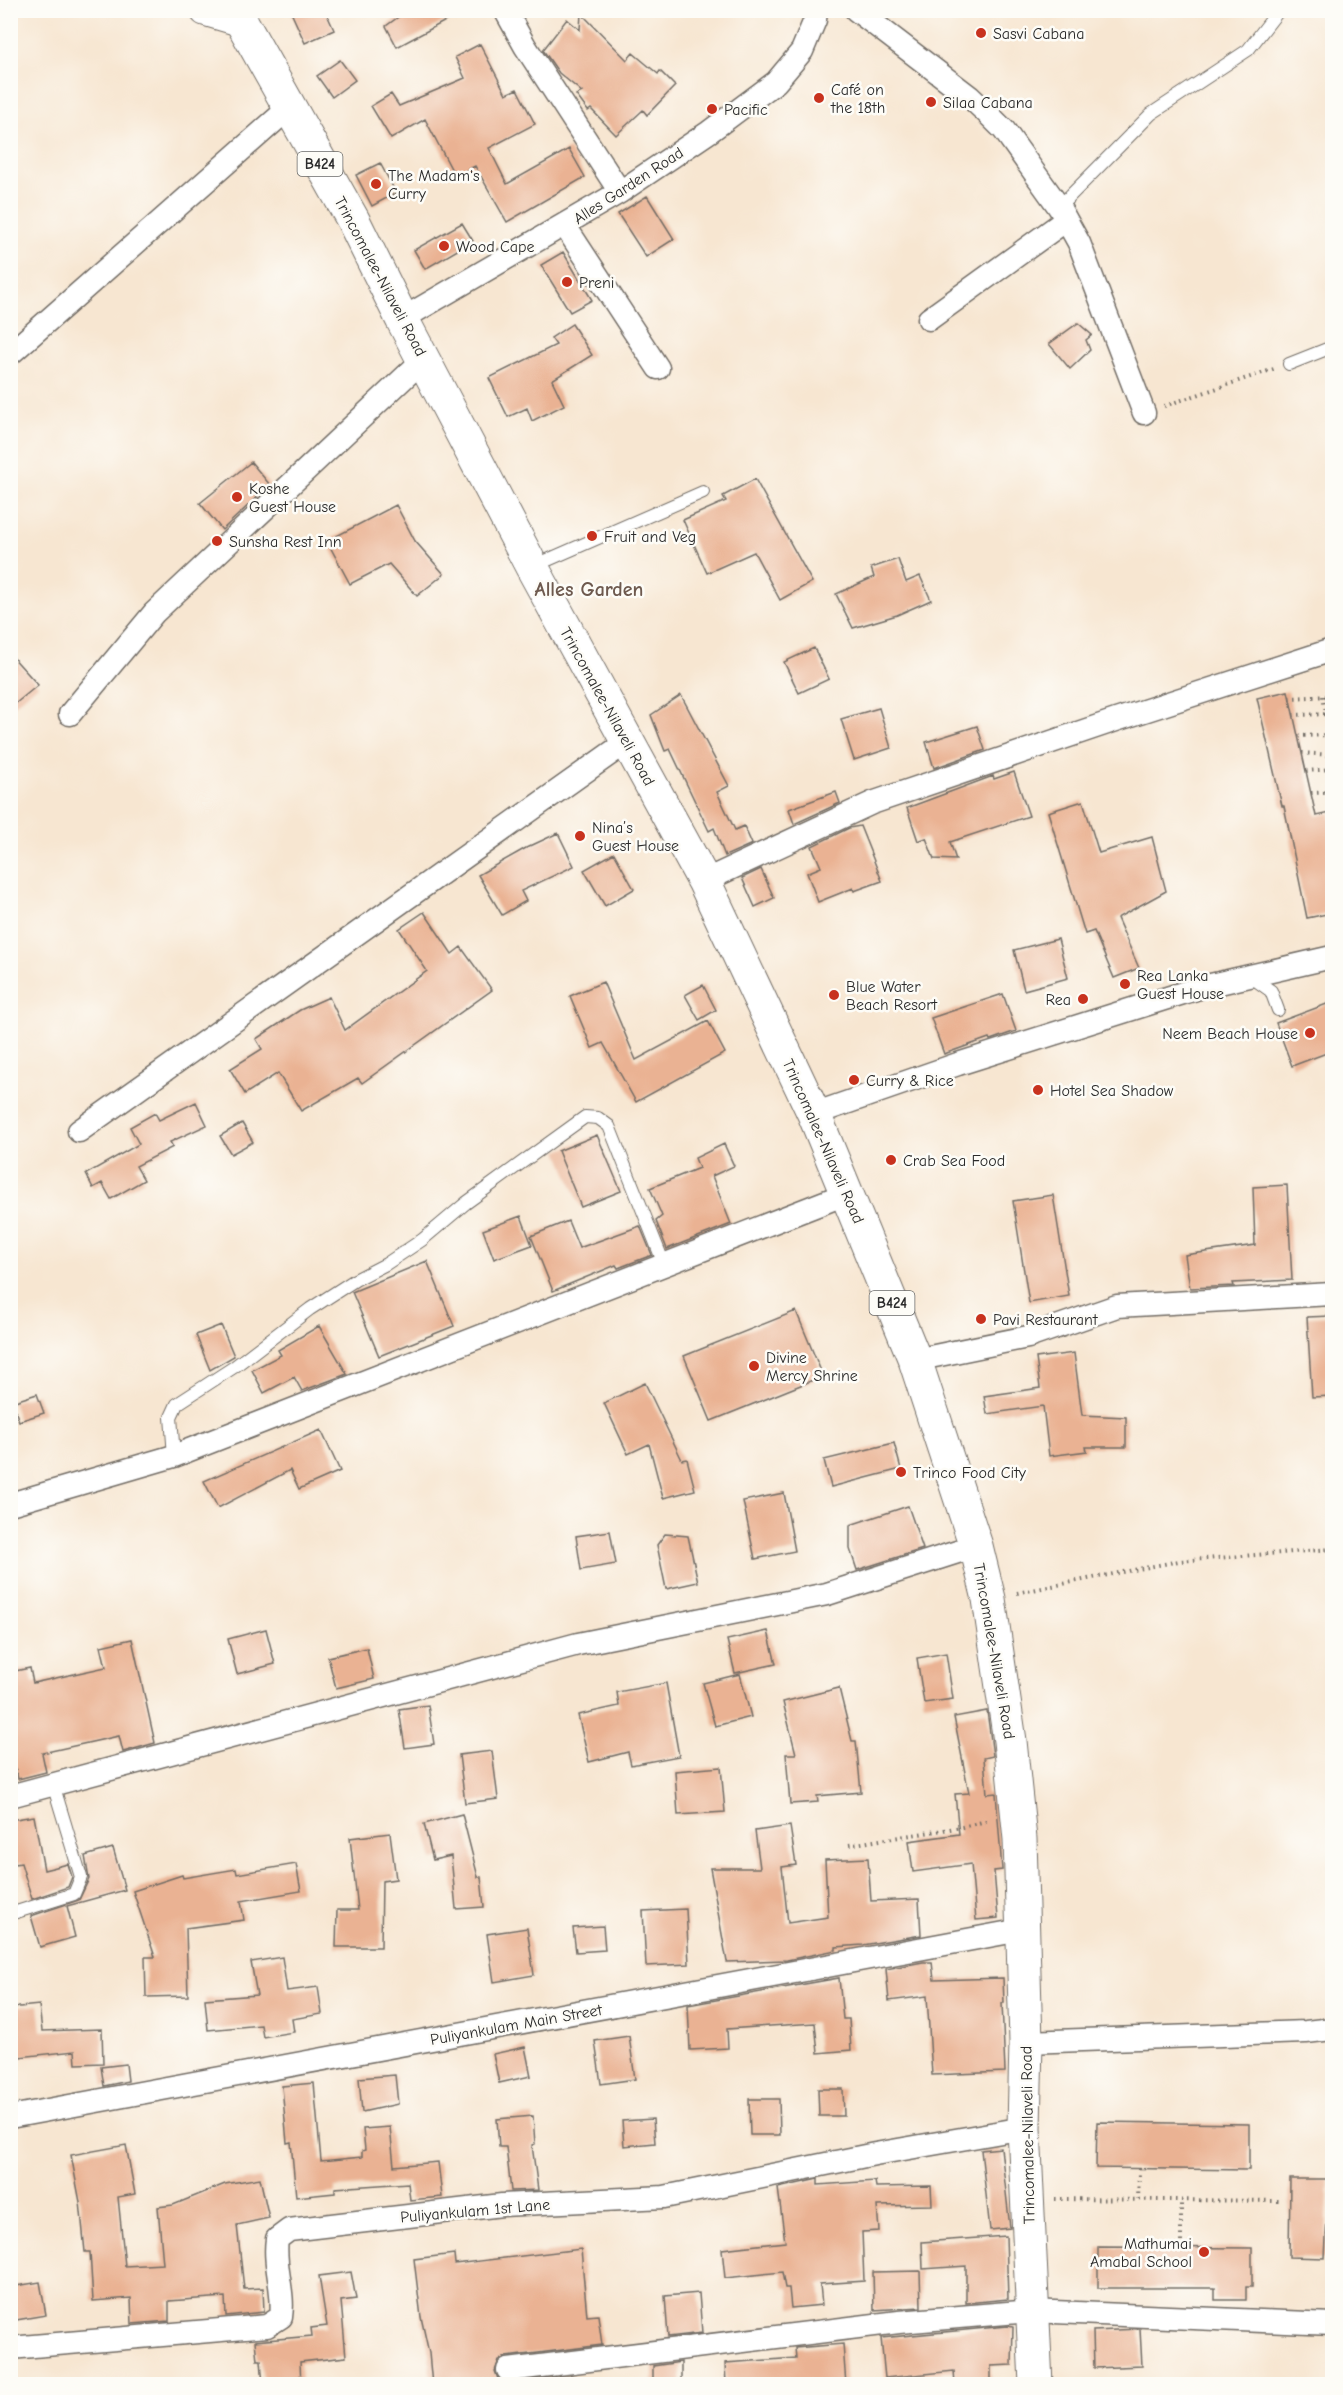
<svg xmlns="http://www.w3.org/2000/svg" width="1343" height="2395" viewBox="0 0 1343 2395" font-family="'Comic Neue',sans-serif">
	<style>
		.building { fill: #eab293 }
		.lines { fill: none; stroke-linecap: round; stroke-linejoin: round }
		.lane-casing { stroke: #726c65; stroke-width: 14 }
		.street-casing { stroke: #726c65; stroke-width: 25 }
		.secondary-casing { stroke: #726c65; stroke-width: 34 }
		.primary-casing { stroke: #726c65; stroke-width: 35 }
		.path { stroke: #726c65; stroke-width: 4; stroke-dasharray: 1.5 4.5; stroke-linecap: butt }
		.lane { stroke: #fff; stroke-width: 12 }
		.street { stroke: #fff; stroke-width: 22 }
		.secondary { stroke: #fff; stroke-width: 32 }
		.primary { stroke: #fff; stroke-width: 33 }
		.poi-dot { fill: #c8321e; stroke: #fdfcf7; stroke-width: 2 }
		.labels { text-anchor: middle; stroke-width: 5; stroke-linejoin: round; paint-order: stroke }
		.shield { fill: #fdfcf7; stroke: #6a6a68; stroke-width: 1.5 }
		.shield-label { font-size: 15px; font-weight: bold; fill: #2b2b2b }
		.poi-label { font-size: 16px; fill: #2b2b2b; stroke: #fdfcf7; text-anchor: start }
		.street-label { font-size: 16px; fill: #2b2b2b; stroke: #fdfcf7 }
		.quarter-label { font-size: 20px; font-weight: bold; fill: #6e5a4f; stroke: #fdfcf7 }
	</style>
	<rect width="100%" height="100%" fill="#fdfcf7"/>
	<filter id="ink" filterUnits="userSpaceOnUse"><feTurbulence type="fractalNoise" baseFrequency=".0167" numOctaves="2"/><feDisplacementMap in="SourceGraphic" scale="12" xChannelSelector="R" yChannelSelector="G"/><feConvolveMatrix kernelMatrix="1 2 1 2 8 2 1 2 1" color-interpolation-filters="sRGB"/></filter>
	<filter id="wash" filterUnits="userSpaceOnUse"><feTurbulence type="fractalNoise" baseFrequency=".008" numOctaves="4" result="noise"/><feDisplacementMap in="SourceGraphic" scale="24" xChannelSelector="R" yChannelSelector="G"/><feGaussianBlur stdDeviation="1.35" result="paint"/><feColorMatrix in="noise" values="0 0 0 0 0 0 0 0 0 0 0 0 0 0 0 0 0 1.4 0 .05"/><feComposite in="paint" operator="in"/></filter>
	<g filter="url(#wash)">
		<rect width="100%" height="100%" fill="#f7e6d1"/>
		<g id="blocks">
			<path class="building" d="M290,10H325L334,30L305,43Z
				M408,10H466L397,47L386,26Z
				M581,13L627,60L633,53L658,74L660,71L675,86L647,115L643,110L616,135L591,109L588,111L576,95L582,92L559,73L543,50L567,19L580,30Z
				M480,44L506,94L517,89L535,124L489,148L507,184L569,149L585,177L507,222L475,166L455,176L425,119L391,139L371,106L391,94L399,106L465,78L455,57Z
				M340,60L355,80L332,97L317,76Z
				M380,163L396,193L372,206L356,175Z
				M647,196L674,239L646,257L618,214Z
				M462,223L473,241L425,269L414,250Z
				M563,252L592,300L570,312L541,265Z
				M1078,323L1092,335L1086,340L1090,350L1070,369L1049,344Z
				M572,324L592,355L552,380L564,405L532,421L527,408L508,417L489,378L556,345L551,338Z
				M251,462L270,485L222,530L200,503Z
				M755,479L812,582L780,600L754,552L707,573L683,520L726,501L723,496Z
				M396,505L415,541L444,574L417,596L389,564L350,584L327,541Z
				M898,559L906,582L920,576L931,600L897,615L853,628L836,594L874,577L871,568Z
				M814,648L829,679L799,693L784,662Z
				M10,654L38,685L10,708Z
				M1288,691L1316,816L1330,813L1332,825V913L1307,918L1284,806H1282L1257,698Z
				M681,695L729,786L717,792L735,830L744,826L752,844L725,856L714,828L709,831L670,749L665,751L651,715Z
				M879,708L891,748L854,760L841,719Z
				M977,726L985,750L934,768L926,742Z
				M1014,772L1029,816L950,842L956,860L934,859L926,838L918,841L907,808L993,776L994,779Z
				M836,792L840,803L794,824L789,809Z
				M1083,801L1099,853L1152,837L1166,891L1117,918L1139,968L1114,978L1094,931L1085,934L1048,812Z
				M860,826L882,881L854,891L853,888L818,902L807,873L821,867L812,846L849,828Z
				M558,833L574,866L521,891L526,901L502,915L478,875L526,848Z
				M614,853L634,889L605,906L584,870Z
				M761,869L774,898L755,907L742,878Z
				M424,912L452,954L461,947L492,990L362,1083L358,1078L301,1111L278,1073L245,1094L230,1069L262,1049L256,1039L300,1010L329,997L345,1030L427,971L399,929Z
				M1058,939L1068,978L1024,990L1014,950Z
				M603,982L636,1060L708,1021L725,1053L636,1102L603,1043L592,1048L570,996Z
				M703,985L716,1010L699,1020L685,995Z
				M1003,994L1016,1031L990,1040L989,1038L944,1054L931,1018Z
				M1332,1002V1051L1292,1066L1276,1023Z
				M196,1102L207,1125L170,1142L173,1147L136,1166L144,1180L111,1199L102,1183L93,1188L86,1174L139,1144L130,1127L155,1113L159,1120Z
				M242,1123L253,1142L231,1154L220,1136Z
				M597,1135L621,1191L581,1207L558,1151Z
				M724,1144L734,1166L712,1176L731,1224L667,1249L656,1221L662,1216L650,1188L699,1168L695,1158Z
				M1287,1185L1292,1280L1233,1283L1234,1286L1190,1288L1185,1255L1255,1245L1253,1187Z
				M1053,1195L1069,1296L1029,1303L1013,1201Z
				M521,1216L532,1245L494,1259L483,1230Z
				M568,1221L579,1248L640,1226L652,1255L618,1268L616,1265L553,1291L531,1236Z
				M427,1261L454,1326L379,1356L352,1292Z
				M796,1311L823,1376L711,1421L684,1356Z
				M1332,1316V1396L1312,1397L1307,1317Z
				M221,1325L234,1356L210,1370L196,1335Z
				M319,1326L347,1374L302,1391L294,1377L264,1393L252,1370L281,1355L278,1350Z
				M1074,1353L1082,1415L1126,1417V1447H1086L1087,1451L1049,1456L1043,1406L987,1414L984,1396L1040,1388L1036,1358Z
				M645,1383L682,1460L687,1459L695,1490L663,1498L649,1444L628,1454L604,1403Z
				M37,1394L44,1413L19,1421L12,1402Z
				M321,1430L340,1471L299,1489L290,1470L218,1508L204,1481Z
				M894,1443L901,1469L831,1487L824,1460Z
				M784,1493L795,1551L755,1559L743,1501Z
				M908,1506L923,1549L857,1570L850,1549V1525Z
				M610,1531L616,1564L581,1570L576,1536Z
				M665,1534L688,1536L698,1582L666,1589L657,1545Z
				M266,1629L275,1664L237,1674L228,1639Z
				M768,1631L776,1664L735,1673L727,1640Z
				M132,1639L155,1743L123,1752L119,1736L42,1753L46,1772L18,1779L10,1744V1672L30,1668L33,1683L106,1667L101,1646Z
				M367,1648L374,1679L336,1688L328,1657Z
				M946,1653L953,1699L924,1703L917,1658Z
				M740,1674L751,1717L715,1726L703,1683Z
				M666,1683L679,1756L631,1765L628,1752L589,1762L578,1715L619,1706L617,1692Z
				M839,1688L852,1741H856L861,1792L817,1796L818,1802L790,1804L786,1754H796L783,1702Z
				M428,1705L434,1744L405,1748L399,1709Z
				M987,1711L993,1756L984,1758L987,1794L996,1793L1002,1870L994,1871L998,1918L976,1920L971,1864L913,1872L909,1841L959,1834L955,1794L969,1793L954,1717Z
				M492,1751L498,1799L465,1803L459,1755Z
				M721,1767L725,1812L678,1815L675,1771Z
				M462,1814L478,1877H481L484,1907L456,1909L451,1856L433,1860L424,1824Z
				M34,1816L44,1870L68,1864L72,1877L68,1887L32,1899L21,1863L15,1864L10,1840V1820Z
				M790,1826L796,1865L782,1867L788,1923L828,1917L825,1860L868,1858L871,1901L919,1899L921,1935L863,1945L836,1947V1950L787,1960L727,1962L710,1868H760L755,1831Z
				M390,1833L396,1879L382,1881L381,1947H336L337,1910H358L350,1838Z
				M113,1848L125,1890L67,1906L75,1937L40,1947L31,1916L79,1900L89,1879L85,1856Z
				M296,1864L301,1891L241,1901L244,1920L186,1928L188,1996L146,1997L145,1957H155L133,1891L182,1875L183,1878L236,1869L237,1874Z
				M686,1909L689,1964L646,1966L643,1911Z
				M603,1926L605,1950L576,1952L573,1928Z
				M527,1928L534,1975L494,1982L487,1934Z
				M282,1957L287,1991L318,1987L322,2014L292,2019L294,2032L263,2037L261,2025L208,2030L205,1999L257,1995L251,1962Z
				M923,1962H932L934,1980L1003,1978L1004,2003H1002L1005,2072L932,2075L927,1996L889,2001L886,1969Z
				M839,1978L843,2019H849L851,2050L818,2053L815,2023L727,2029L728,2048L690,2050L688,2005Z
				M39,2005L42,2031L102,2029L103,2063L76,2064L75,2051L10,2058V2008Z
				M629,2036L635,2079L601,2084L595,2041Z
				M525,2047L531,2076L499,2083L493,2054Z
				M126,2064L128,2081L104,2086L101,2067Z
				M395,2075L398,2104L362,2112L359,2078Z
				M314,2083L321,2161L362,2157V2151L365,2150L363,2129L390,2127L394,2166L438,2162L442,2197L410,2200L408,2183L335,2188V2193L296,2197L291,2142L287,2143L282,2086Z
				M818,2089H843L844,2116H819Z
				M749,2099H779L780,2135H750Z
				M533,2116L535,2144L532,2145L538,2190L511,2191L506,2147H499L497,2119Z
				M653,2119L655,2143L624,2146L622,2121Z
				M1097,2122L1249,2124V2170L1096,2168Z
				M126,2145L135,2194L118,2197L125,2266L163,2264L158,2207L173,2205L225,2184L260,2178L269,2218L237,2225L244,2289L263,2288L264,2312L226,2316L225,2297L169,2301V2321L132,2324L131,2298L93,2301L90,2252H85L80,2202L71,2155Z
				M1001,2148L1010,2228L990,2230L981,2150Z
				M818,2179V2185L875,2181L876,2187L931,2186L932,2205L877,2206L879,2231L862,2232L864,2281L820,2284L822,2305L791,2308L789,2288H785L782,2272L725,2278L722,2249L785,2242L778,2188Z
				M1290,2179H1329L1325,2258L1289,2257Z
				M1006,2236L1008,2299L966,2303V2266L923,2269L922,2242Z
				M1098,2247L1252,2248V2287H1246V2300H1215V2288H1098Z
				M581,2249L587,2316L598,2315L602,2345L506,2357L499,2360L495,2371L498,2379L503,2383L572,2376L573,2385H432L429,2353L421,2317L414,2259L454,2254L455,2264Z
				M920,2271L921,2307L874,2310L873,2272Z
				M351,2272L356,2299L341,2301L346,2357L300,2362L301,2385H263L261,2360H257L255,2341L312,2336L311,2328L327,2326L319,2276Z
				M40,2282L46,2315L10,2321V2287Z
				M699,2293L702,2333L668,2337L665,2296Z
				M1008,2326L1013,2327L1012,2365L991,2366V2385H955L954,2371L885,2378L881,2338Z
				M1140,2329L1142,2366L1094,2368L1093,2331Z
				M843,2344L846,2385H726L725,2363L796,2358L795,2348Z
				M681,2362V2385H653V2366Z"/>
		</g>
	</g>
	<g filter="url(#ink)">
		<use href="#blocks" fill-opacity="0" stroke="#726c65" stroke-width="1.5"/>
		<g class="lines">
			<g class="lane-casing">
				<path id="lane" d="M1059,207L1151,114L1248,50L1279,10
					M1289,364L1332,347
					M534,566L703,492
					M1250,976L1271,991L1278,1010
					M174,1456L171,1417L177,1404L234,1367L310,1309L355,1280L386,1264L422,1240L466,1203L585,1117L598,1118L609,1126L664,1264
					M10,1914L74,1894L81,1877L53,1784"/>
			</g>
			<g class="street-casing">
				<path id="street" d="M505,10L525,46L620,192
					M856,10L970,97L989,115L1004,130L1059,207L1079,243L1144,413
					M565,226L658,368
					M402,319L620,192L709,132L776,82L802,51L815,20L816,10
					M929,319L1066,220
					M10,354L289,108
					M70,714L154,613L424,359
					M704,881L872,803L1116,720L1332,650
					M814,1114L958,1064L1202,987L1332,957
					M79,1131L628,741
					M915,1360L1028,1337L1117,1306L1332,1294
					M10,1504L174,1456L848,1193
					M10,1796L578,1644L827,1594L976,1546
					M1026,2042L1306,2032L1332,2029
					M10,2117L1021,1930
					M10,2348L267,2326L281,2317C285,2291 273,2266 277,2239L289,2230L502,2205L664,2197L875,2154L1024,2128
					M508,2370L899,2322L1031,2311L1332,2324"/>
			</g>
			<g class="secondary-casing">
				<path id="secondary" d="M206,10L240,20"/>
			</g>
			<g class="primary-casing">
				<path id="primary" d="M235,10L353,220L402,319L532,567L704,881L814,1114L915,1360L976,1546L989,1599L1010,1741L1020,1839L1026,2042L1024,2128L1036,2384"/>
			</g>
			<path class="path" d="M1164,406L1274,369
				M1323,696L1332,748
				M1289,698L1332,696
				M1293,715L1332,714
				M1298,736L1332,735
				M1302,753L1332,755
				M1306,771L1332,769
				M1311,793L1332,792
				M1017,1593L1179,1561L1332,1549
				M849,1845L962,1827L990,1820
				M1055,2199L1282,2201
				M1138,2200L1139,2173
				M1181,2242V2201"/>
			<use href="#lane" class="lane"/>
			<use href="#street" class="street"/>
			<use href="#secondary" class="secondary"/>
			<use href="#primary" class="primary"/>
		</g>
	</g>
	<g class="poi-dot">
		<circle cx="981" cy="33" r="6"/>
		<circle cx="819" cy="98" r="6"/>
		<circle cx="931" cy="102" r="6"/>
		<circle cx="712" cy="109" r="6"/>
		<circle cx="376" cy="184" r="6"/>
		<circle cx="444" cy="246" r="6"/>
		<circle cx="567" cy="282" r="6"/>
		<circle cx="237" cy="497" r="6"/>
		<circle cx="592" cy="536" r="6"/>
		<circle cx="217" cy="541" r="6"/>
		<circle cx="580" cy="836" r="6"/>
		<circle cx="1125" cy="984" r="6"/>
		<circle cx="834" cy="995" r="6"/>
		<circle cx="1083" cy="999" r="6"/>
		<circle cx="1310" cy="1033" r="6"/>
		<circle cx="854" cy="1080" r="6"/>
		<circle cx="1038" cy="1090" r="6"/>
		<circle cx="891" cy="1160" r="6"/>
		<circle cx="981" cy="1319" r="6"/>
		<circle cx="754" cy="1366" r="6"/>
		<circle cx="901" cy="1472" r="6"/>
		<circle cx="1204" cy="2252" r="6"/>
	</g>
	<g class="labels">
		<g class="shield">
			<rect x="297.5" y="152" width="45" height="24" rx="4.5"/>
			<rect x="869.5" y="1291" width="45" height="24" rx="4.5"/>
		</g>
		<g class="shield-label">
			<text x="320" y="169">B424</text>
			<text x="892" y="1308">B424</text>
		</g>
		<g class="poi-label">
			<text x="993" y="39">Sasvi Cabana</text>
			<text x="831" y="95">Café on<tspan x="831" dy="18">the 18th</tspan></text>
			<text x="943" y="108">Silaa Cabana</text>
			<text x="724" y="115">Pacific</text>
			<text x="388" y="181">The Madam's<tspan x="388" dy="18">Curry</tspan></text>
			<text x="456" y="252">Wood Cape</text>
			<text x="579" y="288">Preni</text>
			<text x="249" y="494">Koshe<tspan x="249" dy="18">Guest House</tspan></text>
			<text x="604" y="542">Fruit and Veg</text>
			<text x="229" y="547">Sunsha Rest Inn</text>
			<text x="592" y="833">Nina’s<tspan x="592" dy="18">Guest House</tspan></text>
			<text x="1137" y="981">Rea Lanka<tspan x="1137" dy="18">Guest House</tspan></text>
			<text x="846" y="992">Blue Water<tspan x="846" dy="18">Beach Resort</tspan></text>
			<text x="1071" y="1005" text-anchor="end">Rea</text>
			<text x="1298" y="1039" text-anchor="end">Neem Beach House</text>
			<text x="866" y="1086">Curry &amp; Rice</text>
			<text x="1050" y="1096">Hotel Sea Shadow</text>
			<text x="903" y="1166">Crab Sea Food</text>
			<text x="993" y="1325">Pavi Restaurant</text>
			<text x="766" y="1363">Divine<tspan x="766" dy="18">Mercy Shrine</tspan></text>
			<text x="913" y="1478">Trinco Food City</text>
			<text x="1192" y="2249" text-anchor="end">Mathumai<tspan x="1192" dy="18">Amabal School</tspan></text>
		</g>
		<g class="street-label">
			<text transform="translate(628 185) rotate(-33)" y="6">Alles Garden Road</text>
			<text transform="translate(381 276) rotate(62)" y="6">Trincomalee-Nilaveli Road</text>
			<text transform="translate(608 706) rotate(61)" y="6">Trincomalee-Nilaveli Road</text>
			<text transform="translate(824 1141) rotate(66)" y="6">Trincomalee-Nilaveli Road</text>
			<text transform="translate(995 1651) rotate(80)" y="6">Trincomalee-Nilaveli Road</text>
			<text transform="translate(516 2024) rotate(-10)" y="6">Puliyankulam Main Street</text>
			<text transform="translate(1027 2135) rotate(-91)" y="6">Trincomalee-Nilaveli Road</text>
			<text transform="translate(475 2210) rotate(-5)" y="6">Puliyankulam 1st Lane</text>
		</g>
		<g class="quarter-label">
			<text x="589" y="596">Alles Garden</text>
		</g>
	</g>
	<rect width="1343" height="2395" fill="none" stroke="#fdfcf7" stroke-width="36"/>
</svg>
